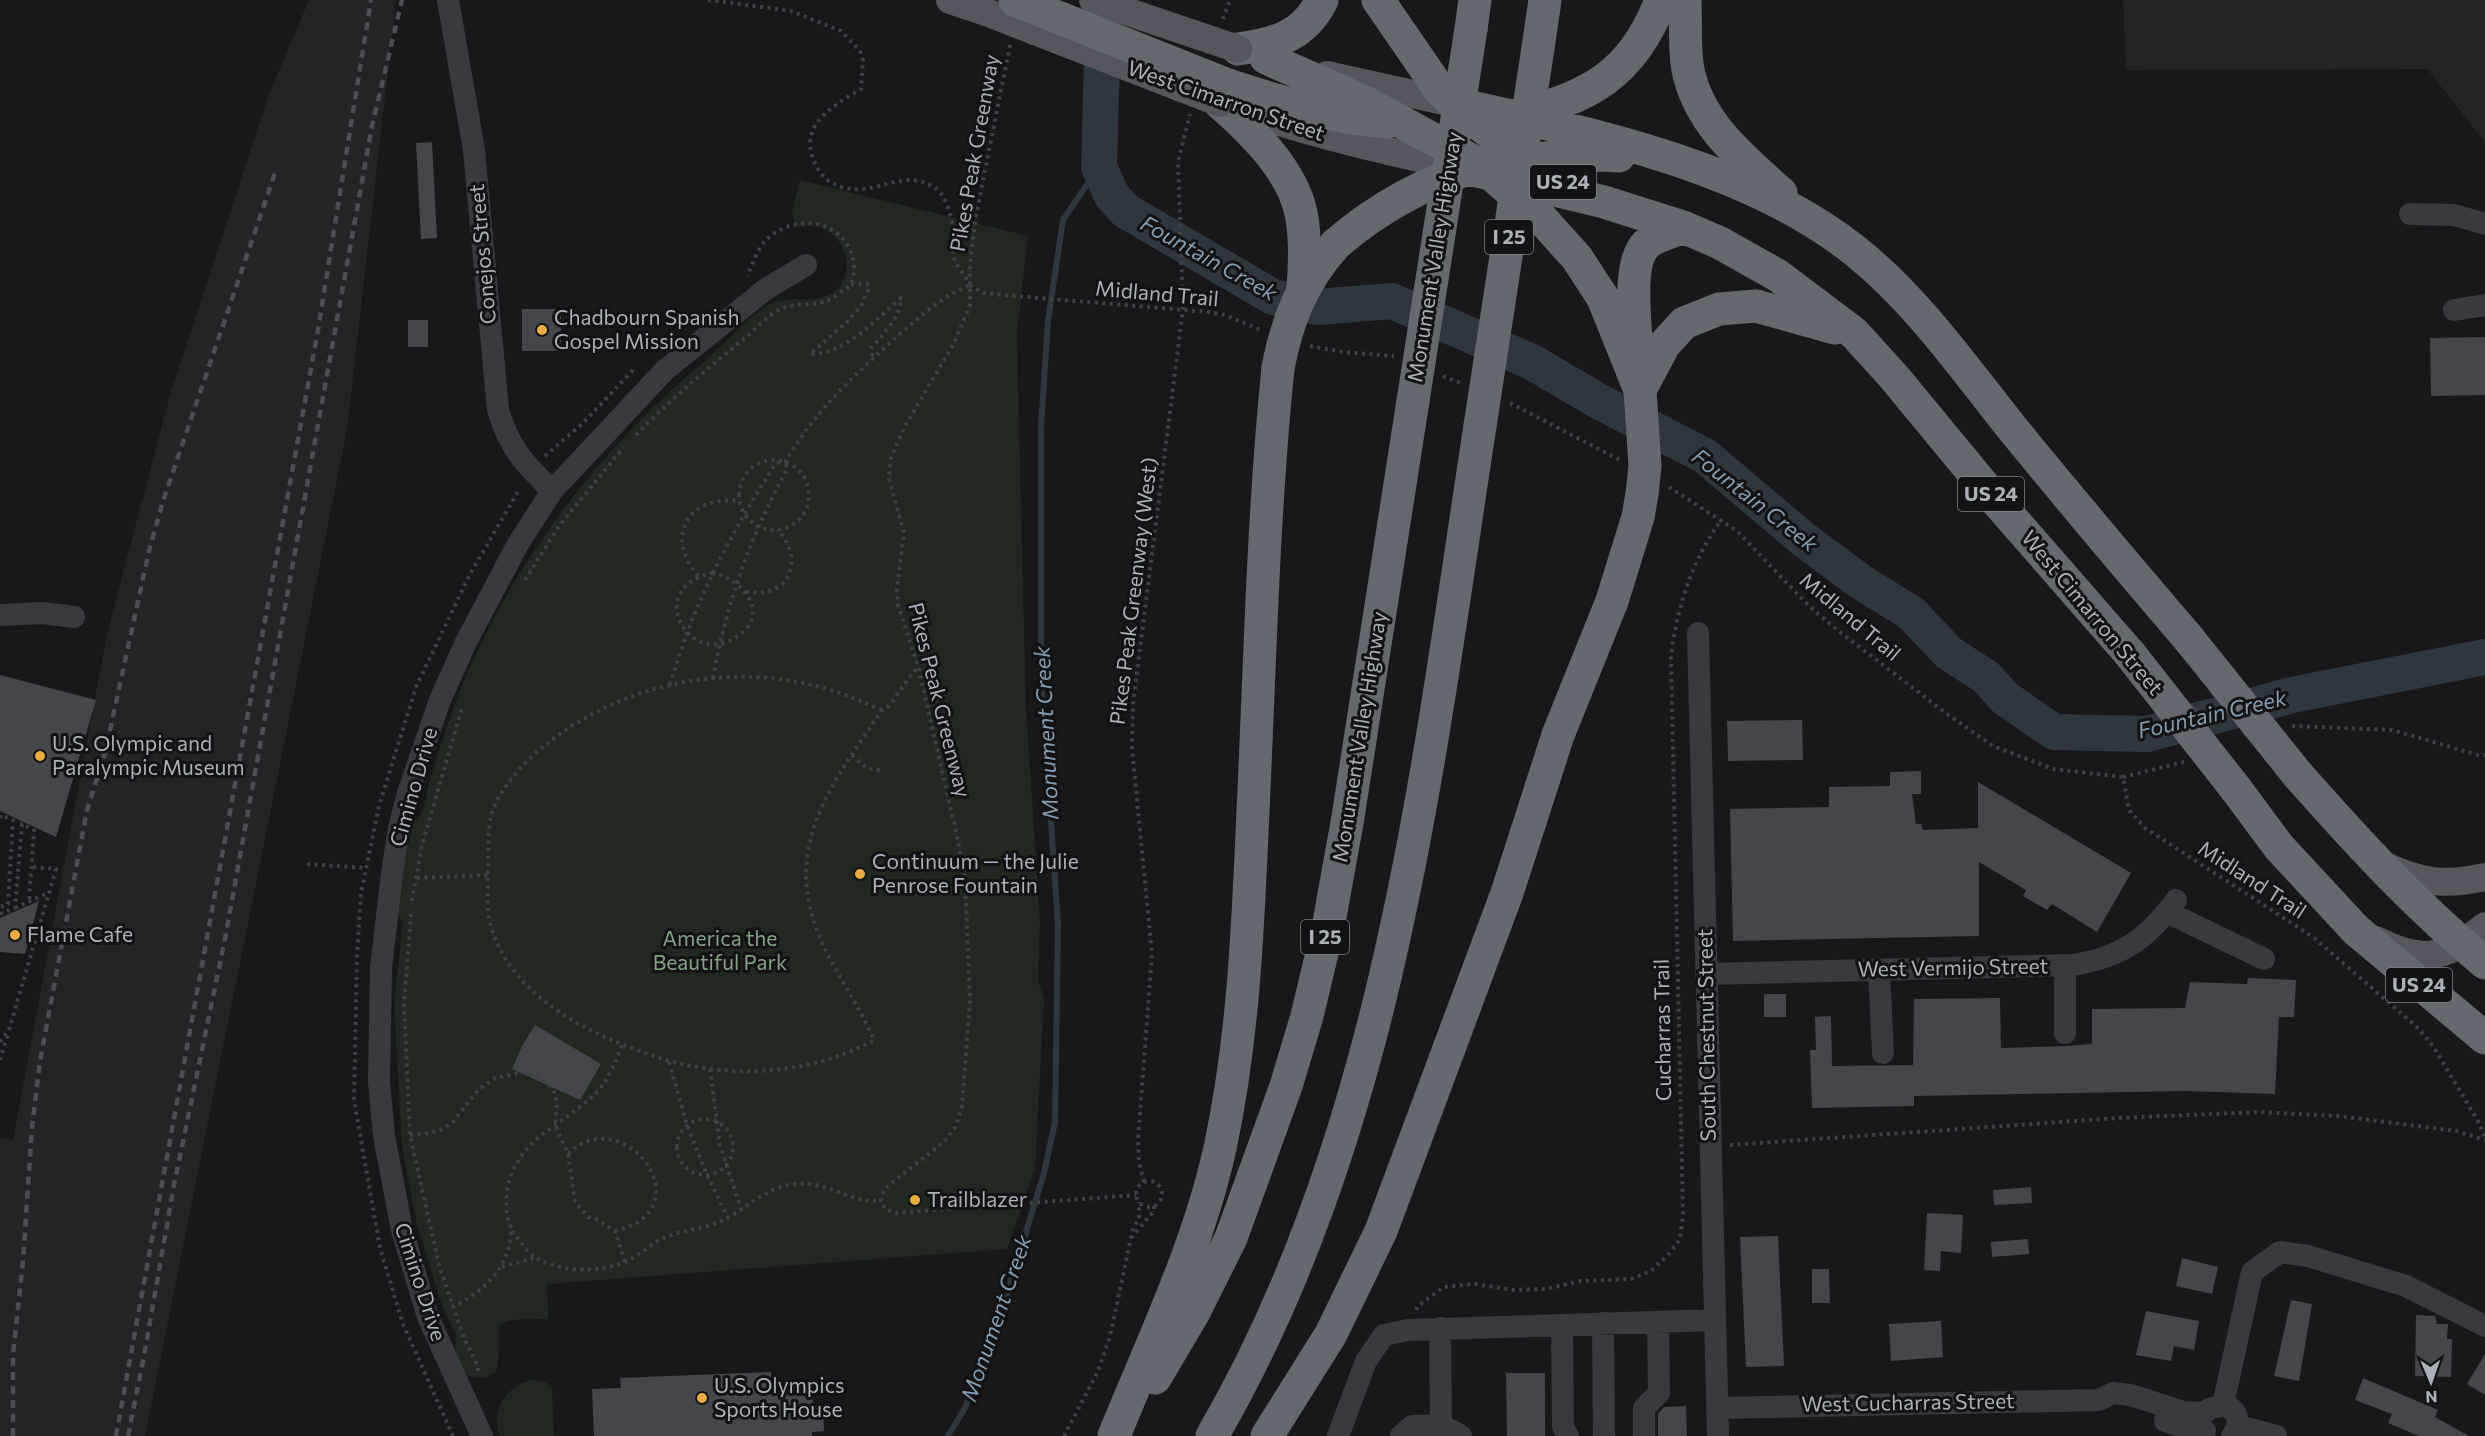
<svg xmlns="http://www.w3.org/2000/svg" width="2485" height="1436" viewBox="0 0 2485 1436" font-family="Commissioner,sans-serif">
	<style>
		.built { fill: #242427 }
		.green { fill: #202821 }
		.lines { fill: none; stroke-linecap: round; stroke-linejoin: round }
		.stream { stroke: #2f373e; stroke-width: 6 }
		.river { stroke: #2f373e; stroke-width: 36 }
		.building { fill: #45464a }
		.path { stroke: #3f4146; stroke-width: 4; stroke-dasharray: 3 4.5; stroke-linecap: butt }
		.minor { stroke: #393a3f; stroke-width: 22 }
		.major { stroke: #56575e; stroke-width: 28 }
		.highway { stroke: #666870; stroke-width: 33 }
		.rail { stroke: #4c4e54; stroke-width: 4.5; stroke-dasharray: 8 6; stroke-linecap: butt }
		.major-bridge { stroke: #56575e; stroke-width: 28 }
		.highway-bridge { stroke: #666870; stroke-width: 33 }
		.poi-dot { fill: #e9ae42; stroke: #131315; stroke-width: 2 }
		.labels { text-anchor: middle; stroke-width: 6; stroke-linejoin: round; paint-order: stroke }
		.shield { fill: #131315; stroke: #7d8188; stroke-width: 1.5 }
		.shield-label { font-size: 20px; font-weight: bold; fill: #abb0b9 }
		.street-label { font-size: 21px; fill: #abb0b9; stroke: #131315 }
		.poi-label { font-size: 21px; fill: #abb0b9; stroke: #131315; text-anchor: start }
		.park-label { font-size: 21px; fill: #83a385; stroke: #131315 }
		.water-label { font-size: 22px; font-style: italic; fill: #849db2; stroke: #131315 }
	</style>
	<rect width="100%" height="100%" fill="#18181a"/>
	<path class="built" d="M309,0H396L347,430L145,1436H0V1137L13,1140L107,634L170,395L269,94Z
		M2123,0H2485V142L2427,69L2126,70Z"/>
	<path class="green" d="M800,180L1028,236L1017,333L1019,429L1026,707L1040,921L1038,980L1044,999L1035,1169L1007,1249L547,1284L548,1319C477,1320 508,1320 496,1372L485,1378L468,1376L455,1356L456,1335L442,1306L416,1221L402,1146L394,1003L403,921L394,912C397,891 401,870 405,849C406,843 406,832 409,827C412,820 421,818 423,810C425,803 426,795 428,788C439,747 453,706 470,667C524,547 607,442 707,359C728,341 744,319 768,305C788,294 807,304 826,296C866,280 843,213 796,228L792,212Z
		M536,1380L545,1382L552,1388L554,1436H500C489,1410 509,1381 536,1380Z"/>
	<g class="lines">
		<path class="stream" d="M948,1436L965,1408L1004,1304L1044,1173L1055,1122L1058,923L1041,680V427L1048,321L1063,220L1099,167"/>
		<path class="river" d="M1103,22L1099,167L1112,196L1126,211L1273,297L1317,307L1392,301L1532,362L1600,402L1705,456L1803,539L1861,582L1911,613L1949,653L1986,677L2005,698L2054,732L2147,734L2292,695L2485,657"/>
	</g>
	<path class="building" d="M432,142L437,238L421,239L416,143Z
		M522,309H561V351H522Z
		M408,320H428V347H408Z
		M2485,337V395L2431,396L2430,338Z
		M0,675L96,700L56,837L0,811Z
		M1802,720L1803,760L1728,761L1727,721Z
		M1921,771V794H1912L1916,824H1921L1923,830L1978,828V782L2131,873L2097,932L2052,904L2047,910L2023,896L2026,890L1979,862V936L1733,941L1730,809L1829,807V787L1890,786V772Z
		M39,901L25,954L0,952V918Z
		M2248,978L2296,980L2294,1017H2279L2275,1094L2187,1091L1914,1096V1106L1812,1108L1810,1050H1816L1815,1017L1831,1016L1832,1066L1913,1065L1914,999L2000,998L2001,1048L2066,1046L2092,1044V1009L2185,1008L2190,982L2247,984Z
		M1764,994H1786V1017H1764Z
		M535,1025L601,1064L580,1100L512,1069L522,1046Z
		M2031,1187L2032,1203L1994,1205L1993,1190Z
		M1927,1213L1963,1215L1961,1253L1941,1251L1940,1271L1924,1270Z
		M1778,1236L1784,1366L1746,1367L1740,1237Z
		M2028,1239L2029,1254L1992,1257L1991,1242Z
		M2182,1258L2218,1267L2212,1294L2176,1286Z
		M1812,1269H1829L1830,1303H1812Z
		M2291,1300L2312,1304L2299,1381L2274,1376Z
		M2146,1311L2199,1321L2194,1350L2174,1346L2171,1361L2136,1355Z
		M2416,1315L2435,1316L2437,1324H2448L2447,1339H2452L2451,1377L2415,1376Z
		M1941,1321L1943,1357L1891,1361L1889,1324Z
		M2485,1354V1395L2467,1384Z
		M771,1372V1383L812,1381L813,1409L823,1408L824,1431L812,1432V1436H594L592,1389L621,1388L620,1378Z
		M1506,1373H1545V1436H1507Z
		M2363,1378L2438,1410L2435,1417L2469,1436H2419L2388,1423L2392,1414L2355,1400Z
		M1686,1406L1687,1436H1658V1414L1664,1407Z"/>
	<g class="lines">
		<path class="path" d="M708,0L791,11L841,31L860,51L863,60L861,89C839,103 804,120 811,152C815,166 821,178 834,184C871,202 899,167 932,186C946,193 951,214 953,229C954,239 951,252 955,261C958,267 966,277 970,285
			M1223,19L1230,0
			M1010,45L976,216L970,263V305L954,343L904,428L890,460L889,479L904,533L897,589L898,605L918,666L957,836L965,880L970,1000L962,1106L956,1126L944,1142L884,1189L881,1201L885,1209L896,1213L1136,1195
			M851,284H868L869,288L861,306L847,322L810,354C845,355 877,318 901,298C901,316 883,335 871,348L873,358
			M970,285L983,293L1003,295L1208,312L1225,315L1263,331
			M1310,346L1343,352L1394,356
			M1443,376L1461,383
			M1510,403L1620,460
			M636,435C670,400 707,369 745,338C756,329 769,314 781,309C803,299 815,312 841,292C845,290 850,286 851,283C857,271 854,253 846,243C827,216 789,218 766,240C758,248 752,265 747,276
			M545,456L583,423L634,369
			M739 495a35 35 0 1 1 70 0a35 35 0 1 1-70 0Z
			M1669,487L1737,531L1809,606L1836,629L1947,714L1993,746L2053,769L2123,777L2129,810L2145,828L2313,937L2418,1028L2433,1046L2478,1121L2485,1138
			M712,573C736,576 769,608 744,631C693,678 640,588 712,573Z
			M698,576C664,535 688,495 740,501
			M525,580L559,526L624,447
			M746,592C754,592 762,594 769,591C799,582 796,547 777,530
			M713,678C727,602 750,537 787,469L786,461
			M670,685C694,601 730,535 776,463L786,461C813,414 852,377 892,341C916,320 940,297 970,285
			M882,710C860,701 839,691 816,686C727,663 626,684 553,739C529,757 500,785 491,816C487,833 489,854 488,872C488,889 486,910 491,927C514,999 589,1034 654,1056C723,1080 810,1076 874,1040C859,1005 836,975 821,940C780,846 832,784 882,710L889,706L917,667
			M2292,726L2392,730L2478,755H2485
			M852,755L868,769L884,770
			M2123,777L2184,762
			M0,818L1,815L13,820L8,904L0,907
			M307,864L365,868
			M417,878L488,875
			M412,901L422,845L462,708
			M15,908L50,892
			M0,914L15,908L22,824L34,830L29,900
			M411,914L404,1004L410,1135L439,1265L464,1338L478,1366V1373
			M0,1042L9,1030L56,869L33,867
			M0,1060L8,1034
			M669,1062L687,1125L707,1175L728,1218
			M710,1069L720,1145L741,1209
			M677 1147a28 28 0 1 1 56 0a28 28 0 1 1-56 0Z
			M410,1135L429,1133L443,1129L453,1122L478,1090L495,1078L524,1072L546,1081L554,1092L557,1102L555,1125L568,1154L575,1201L588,1217L598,1220L615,1231L625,1262
			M1730,1145L2118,1118L2259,1112L2338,1116L2456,1131L2485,1140
			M568,1154C614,1106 688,1183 641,1220C634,1226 624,1228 615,1231
			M1136 1194a13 13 0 1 1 26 0a13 13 0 1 1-26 0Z
			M1144,1182L1139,1162L1138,1140L1152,954L1132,748L1133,704L1183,309L1178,162L1190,114
			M512,1231C519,1239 527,1253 536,1258C560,1272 599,1273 625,1262C639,1256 650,1244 664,1238C684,1229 709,1229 729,1217C748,1207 762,1192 784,1186C825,1176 845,1203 881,1201
			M1131,1238L1154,1211V1206
			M502,1267L534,1258
			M452,1307C483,1292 508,1270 511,1233C512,1227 508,1221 507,1215C505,1199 507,1181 515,1166C532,1133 571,1119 596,1093C609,1080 615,1062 622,1045
			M1416,1310L1418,1306L1444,1287L1474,1284L1514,1290L1546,1289L1581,1281L1631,1279L1651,1271L1669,1254L1680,1239L1683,1215L1671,657C1677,607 1692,560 1722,519
			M453,1436L403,1324L380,1248L354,1100L357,956L361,893L379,806L416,687L469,576L520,488
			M1064,1436L1097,1373L1110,1337L1133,1228L1139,1219V1202"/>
		<path class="minor" d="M448,0L474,150L498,410C509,448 525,464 552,491
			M2410,214L2454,215L2485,224
			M2454,310L2485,305
			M0,615L43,613L74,617
			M1698,633L1718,1436
			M2167,912L2264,959
			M2065,966V1033
			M1879,970L1883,1053
			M1706,974L2073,965C2122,957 2147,939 2176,900
			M1603,1323L1604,1436
			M1562,1325L1563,1427L1568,1436
			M1440,1328L1441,1425L1461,1436
			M2223,1405L2252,1272L2280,1252L2308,1256L2406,1286L2485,1326
			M1717,1408L2099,1400L2113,1393L2131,1395L2183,1412L2205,1413
			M2209,1409L2223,1405C2238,1409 2243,1424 2232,1436
			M2165,1421L2182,1427L2205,1431
			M2238,1426L2276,1436
			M482,1436L428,1317L402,1230L384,1136L379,1082L381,968L392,873L399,828L408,793L440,700L466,642L518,544L552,491L665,370L766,289L806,265
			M1338,1436L1366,1361L1384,1335L1408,1330L1713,1320
			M1401,1436L1412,1426L1441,1425
			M1644,1436V1408L1659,1393L1658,1322"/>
		<path class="major" d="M950,0L986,12
			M1327,75L1453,103
			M1222,103C1303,132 1385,151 1469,169
			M2383,865C2421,883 2444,886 2485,877
			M2376,940C2423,964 2445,959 2485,926"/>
		<path class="highway" d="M1378,0L1440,90L1464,113L1536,167
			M1685,0C1686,22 1684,48 1688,70C1699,124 1742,158 1781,193
			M1471,29L1475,0
			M1538,48L1545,0
			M1238,49C1276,44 1304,36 1322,0
			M1266,58L1365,102L1482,166L1541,218L1577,258L1603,298L1640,390
			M1228,85C1280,102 1333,118 1387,122
			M1220,103C1252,131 1292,170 1301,213C1306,238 1305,263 1303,288
			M1453,103C1586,132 1752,166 1859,254C1919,303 1964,368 2012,428C2070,499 2129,569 2189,639
			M1513,116C1587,99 1633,75 1661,0
			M1469,169L1604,202L1683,227L1720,243L1777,275L1854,333L1894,377L1993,497L2130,654
			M1336,244C1375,210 1430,178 1481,166C1507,160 1533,159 1559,157C1580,156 1599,154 1619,156
			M1638,360C1636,334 1625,258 1649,242C1658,235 1673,232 1683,227
			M1640,390L1664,345L1684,323L1719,309L1756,306L1835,328
			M2298,775C2358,843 2415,905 2485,963
			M2236,789L2279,847L2356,930L2485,1038
			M1155,1378L1194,1312L1231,1238L1286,1086L1307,1016L1328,928L1348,817L1413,401
			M1114,1436C1152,1342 1198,1248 1220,1148C1244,1036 1248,925 1253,811C1260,663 1263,515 1278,368
			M1212,1436C1388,1135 1428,764 1480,426
			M1267,1436L1331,1334L1381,1231L1507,893L1558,735L1612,601L1638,517L1642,494"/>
		<path class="rail" d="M13,1436V1355L23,1261L32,1127L40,1061L87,810L105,753L149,551L163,501L276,170
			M116,1436L318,330L371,0
			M128,1436L144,1356L174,1185L225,939L372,126L402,0"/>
		<path class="major-bridge" d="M1093,0L1238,49
			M986,12L1220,103"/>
		<path class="highway-bridge" d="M1015,0L1228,85
			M1278,368C1287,320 1303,280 1336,244
			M1640,390L1645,466L1642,494
			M1413,401L1471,29
			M1480,426L1538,48
			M2189,639L2298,775
			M2130,654L2236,789"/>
	</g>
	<g class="poi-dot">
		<circle cx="542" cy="330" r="6"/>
		<circle cx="40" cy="756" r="6"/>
		<circle cx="860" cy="874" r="6"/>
		<circle cx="15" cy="935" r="6"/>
		<circle cx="915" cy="1200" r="6"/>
		<circle cx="702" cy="1398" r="6"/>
	</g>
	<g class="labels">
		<g class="shield">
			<rect x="1530" y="165" width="66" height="34" rx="4.5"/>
			<rect x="1485" y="220" width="48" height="34" rx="4.5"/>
			<rect x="1958" y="477" width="66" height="34" rx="4.5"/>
			<rect x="1301" y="920" width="48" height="34" rx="4.5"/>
			<rect x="2386" y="968" width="66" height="34" rx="4.5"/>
		</g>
		<g class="shield-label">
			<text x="1563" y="189">US 24</text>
			<text x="1509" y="244">I 25</text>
			<text x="1991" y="501">US 24</text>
			<text x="1325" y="944">I 25</text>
			<text x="2419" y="992">US 24</text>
		</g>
		<g class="street-label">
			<text transform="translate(1226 101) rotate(19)" y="7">West Cimarron Street</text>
			<text transform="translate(975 153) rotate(-80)" y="7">Pikes Peak Greenway</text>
			<text transform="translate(483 254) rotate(-95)" y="7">Conejos Street</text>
			<text transform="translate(1435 257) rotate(-81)" y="7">Monument Valley Highway</text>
			<text transform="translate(1157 294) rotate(5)" y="7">Midland Trail</text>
			<text transform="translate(1134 591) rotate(-83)" y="7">Pikes Peak Greenway (West)</text>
			<text transform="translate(2092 613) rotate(50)" y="7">West Cimarron Street</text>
			<text transform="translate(1850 617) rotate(40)" y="7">Midland Trail</text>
			<text transform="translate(939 700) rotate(76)" y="7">Pikes Peak Greenway</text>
			<text transform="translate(1360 737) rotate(-81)" y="7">Monument Valley Highway</text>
			<text transform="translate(414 787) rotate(-74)" y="7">Cimino Drive</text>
			<text transform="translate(2252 880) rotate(33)" y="7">Midland Trail</text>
			<text transform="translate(1953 968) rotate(-1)" y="7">West Vermijo Street</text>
			<text transform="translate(1663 1030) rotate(-91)" y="7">Cucharras Trail</text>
			<text transform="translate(1707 1035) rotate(-91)" y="7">South Chestnut Street</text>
			<text transform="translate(420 1282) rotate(72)" y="7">Cimino Drive</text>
			<text transform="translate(1908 1403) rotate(-1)" y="7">West Cucharras Street</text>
		</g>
		<g class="poi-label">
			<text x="554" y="325">Chadbourn Spanish<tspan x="554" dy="24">Gospel Mission</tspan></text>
			<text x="52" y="751">U.S. Olympic and<tspan x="52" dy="24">Paralympic Museum</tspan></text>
			<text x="872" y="869">Continuum — the Julie<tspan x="872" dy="24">Penrose Fountain</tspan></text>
			<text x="27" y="942">Flame Cafe</text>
			<text x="927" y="1207">Trailblazer</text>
			<text x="714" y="1393">U.S. Olympics<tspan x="714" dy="24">Sports House</tspan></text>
		</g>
		<g class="park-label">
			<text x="720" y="946">America the<tspan x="720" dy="24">Beautiful Park</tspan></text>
		</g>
		<g class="water-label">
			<text transform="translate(1209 258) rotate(29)" y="8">Fountain Creek</text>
			<text transform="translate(1755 500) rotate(38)" y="8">Fountain Creek</text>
			<text transform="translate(2212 714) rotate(-13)" y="8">Fountain Creek</text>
			<text transform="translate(1046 733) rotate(-93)" y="8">Monument Creek</text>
			<text transform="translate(996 1318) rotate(-71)" y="8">Monument Creek</text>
		</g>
	</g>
	<g transform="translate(2431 1382) rotate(178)" stroke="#131315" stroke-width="4.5" paint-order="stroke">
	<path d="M0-4.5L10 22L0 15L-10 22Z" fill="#abb0b9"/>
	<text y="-9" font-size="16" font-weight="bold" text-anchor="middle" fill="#abb0b9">N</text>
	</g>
</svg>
